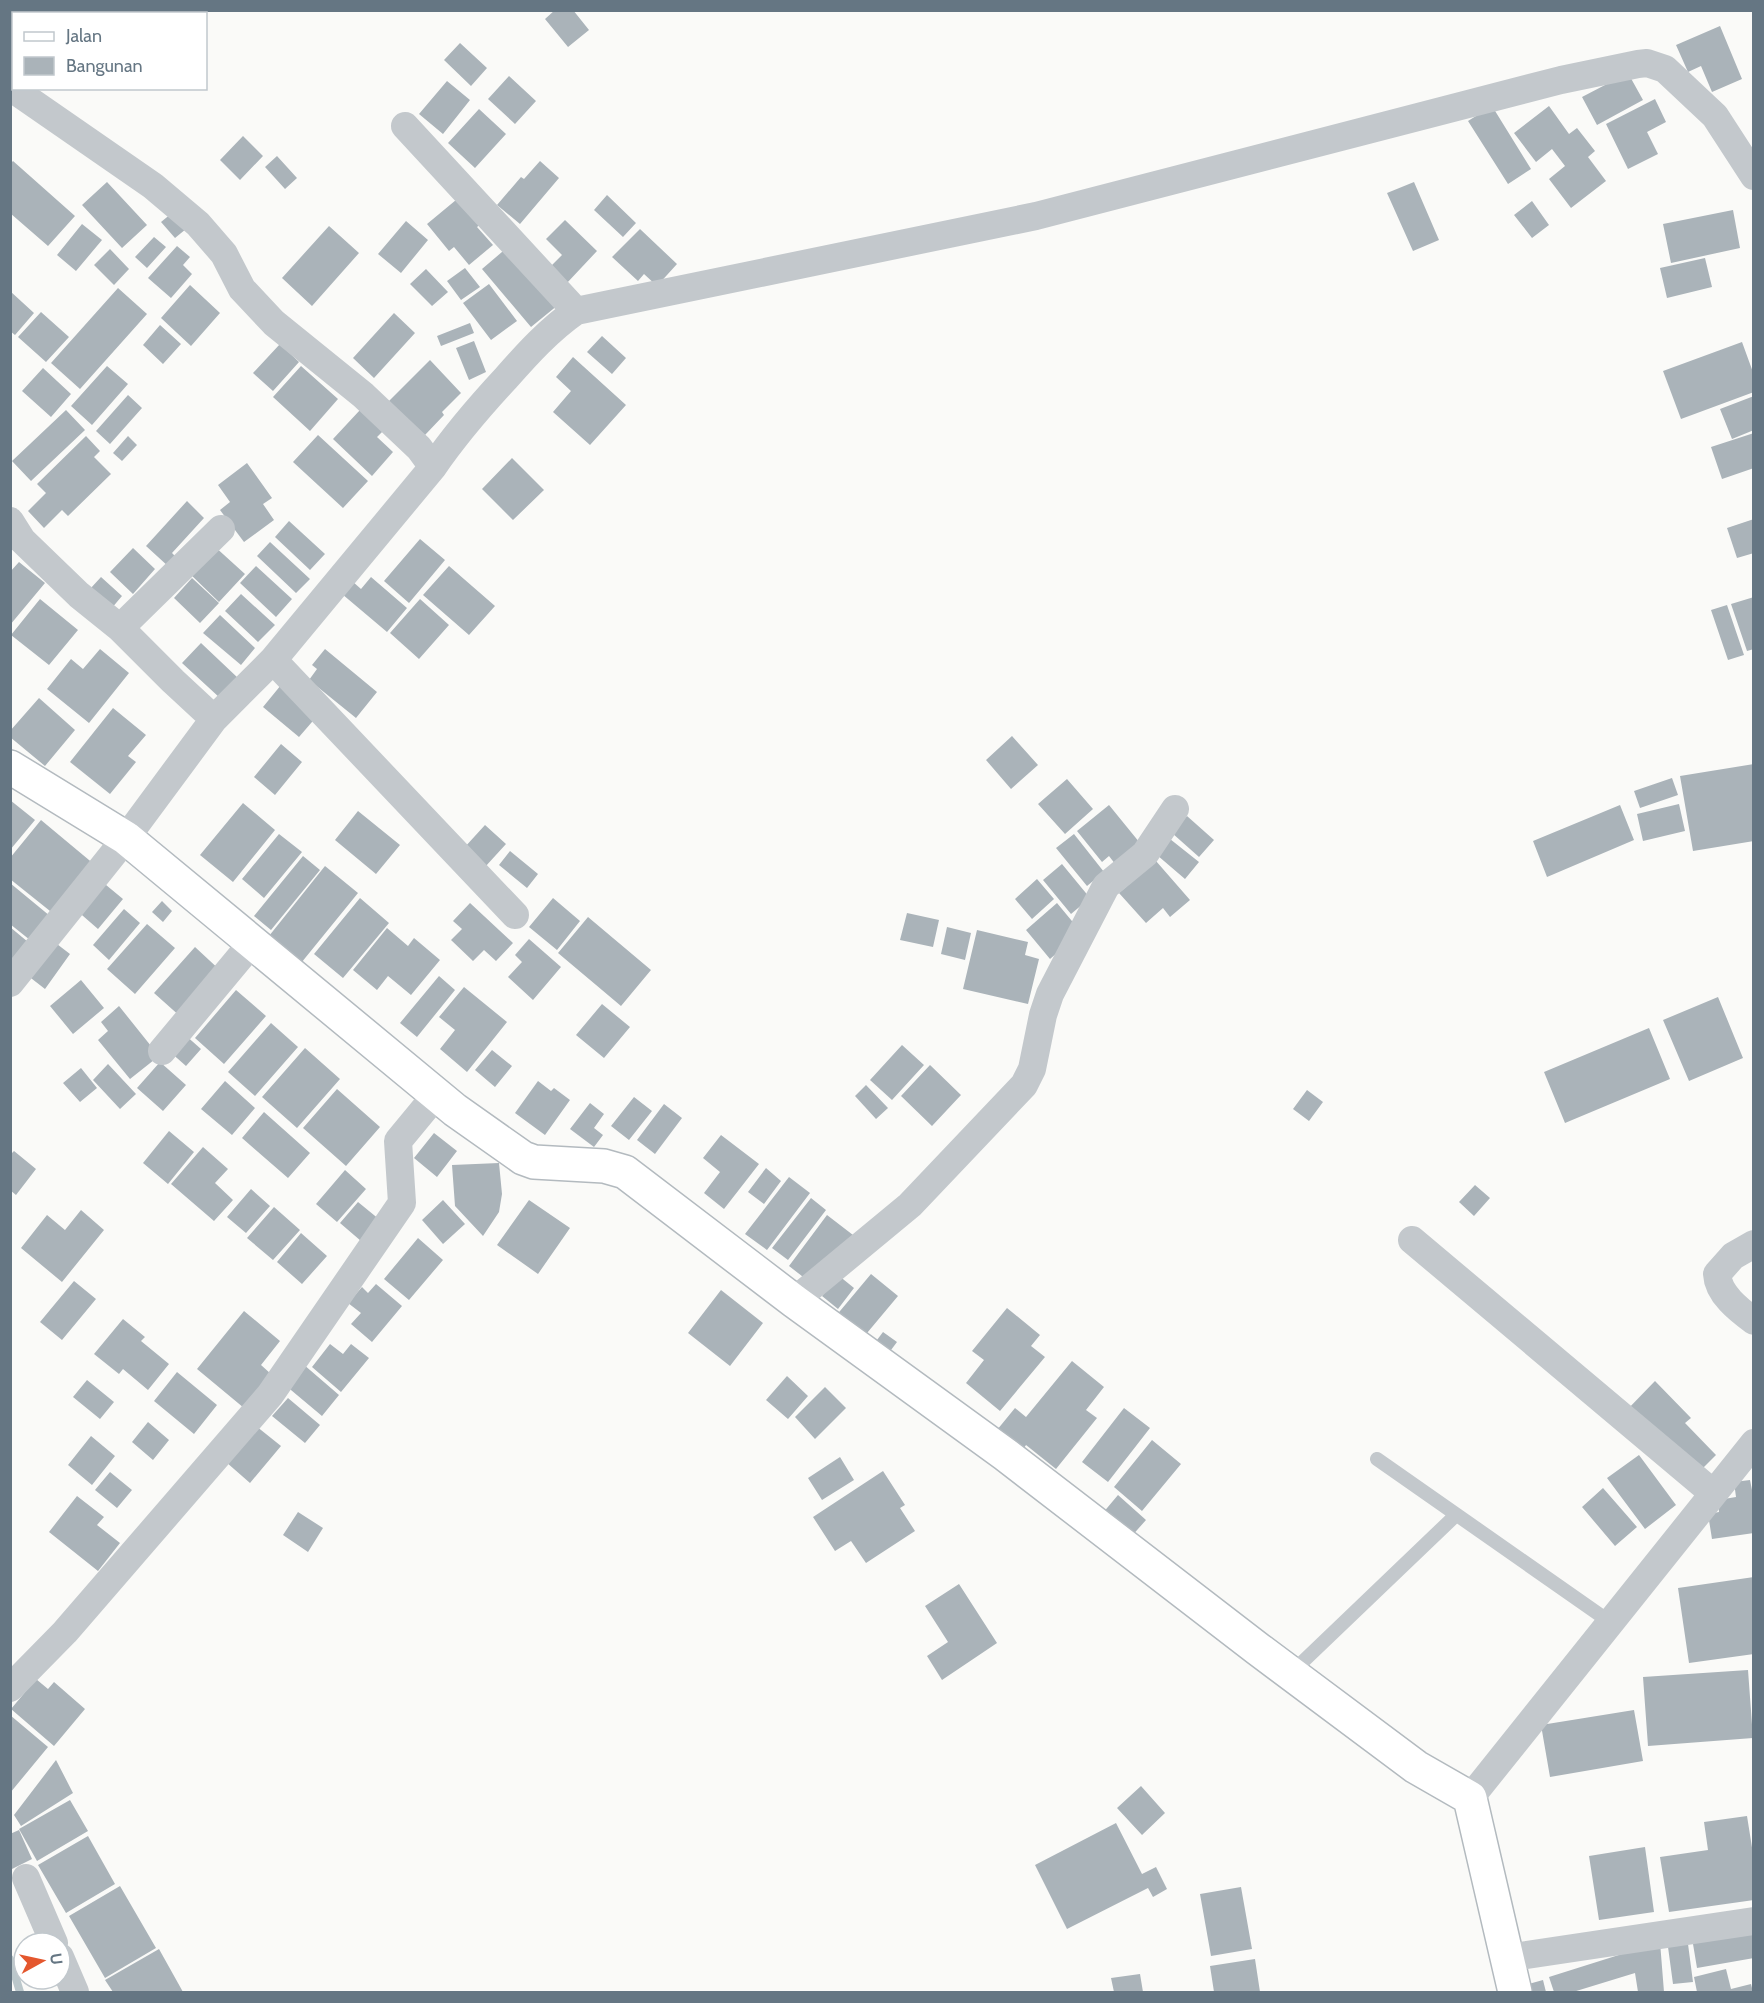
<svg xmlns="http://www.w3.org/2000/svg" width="1764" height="2003" viewBox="0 0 1764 2003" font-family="Cabin,sans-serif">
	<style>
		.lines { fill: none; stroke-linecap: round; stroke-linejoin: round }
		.stream { stroke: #bbc7cb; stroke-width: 8 }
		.building { fill: #aab3b9 }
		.secondary-casing { stroke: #b3babf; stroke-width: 36 }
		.lane { stroke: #c3c8cc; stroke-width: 14 }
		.street { stroke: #c3c8cc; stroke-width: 28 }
		.secondary { stroke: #fff; stroke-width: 33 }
	</style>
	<rect width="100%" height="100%" fill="#fafaf8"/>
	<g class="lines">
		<path class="stream" d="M10,1959L20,1992"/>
	</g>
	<path class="building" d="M555,10H573L589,30L568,47L545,19Z
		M1720,26L1742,79L1712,92L1701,66L1688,72L1676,45Z
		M460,43L487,68L471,86L444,60Z
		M1628,73L1643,100L1597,125L1582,97Z
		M509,76L536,101L515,124L488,99Z
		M447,81L470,100L443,134L419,114Z
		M1655,99L1666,122L1647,132L1658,154L1628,169L1606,124Z
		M1492,106L1531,169L1508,184L1468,121Z
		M1549,106L1569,134L1577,128L1595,151L1588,157L1606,181L1571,208L1549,179L1565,166L1552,149L1536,162L1514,133Z
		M479,109L506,134L475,168L448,143Z
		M243,136L263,156L240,180L220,160Z
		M277,156L297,178L285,189L265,167Z
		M13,161L75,216L48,246L10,213V164Z
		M540,161L559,178L520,224L497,205L521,177L524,179Z
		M107,182L147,225L122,248L82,205Z
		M1414,182L1439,240L1413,251L1387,193Z
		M462,195L484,221L477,227L493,245L469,265L454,247L449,251L427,224Z
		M607,195L636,223L623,237L594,210Z
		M1532,201L1549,225L1532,238L1514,215Z
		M1733,210L1740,248L1671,263L1663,224Z
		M172,213L186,229L175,238L161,222Z
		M565,220L597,251L566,284L550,267L562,255L546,239Z
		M406,221L428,240L401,273L378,254Z
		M82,224L102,240L76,271L57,255Z
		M329,226L359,253L312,306L282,278Z
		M640,229L677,264L657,286L644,274L638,281L612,257Z
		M154,237L166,247L147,268L135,257Z
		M177,246L190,257L183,265L192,274L171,298L148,278Z
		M509,246L558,305L531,327L482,269Z
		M110,249L129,269L114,285L94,265Z
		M1705,258L1712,287L1667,298L1660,268Z
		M465,268L480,287L461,300L447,281Z
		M426,269L448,292L432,306L410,284Z
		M489,284L517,321L491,340L463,303Z
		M190,285L220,313L191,346L161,318Z
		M118,288L147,314L80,389L51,363Z
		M10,291L34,313L15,335L10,331Z
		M41,312L69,337L46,362L18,337Z
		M394,313L415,333L374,378L353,358Z
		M470,323L474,333L441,346L437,336Z
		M160,325L181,344L163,364L143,345Z
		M602,336L626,358L612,374L587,352Z
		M474,341L486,372L469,380L456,348Z
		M1742,342L1754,375V392L1681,419L1663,371Z
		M280,344L299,362L273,391L253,373Z
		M573,357L626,405L590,445L553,412L571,391L556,377Z
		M430,360L461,393L442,412L444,415L425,435L386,404Z
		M107,366L128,384L92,425L71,406Z
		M301,366L338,399L310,431L273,397Z
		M43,368L71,394L51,417L22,391Z
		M128,395L142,408L110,444L96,431Z
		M1754,396V430L1732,439L1720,409Z
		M66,410L85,430L31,481L12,461Z
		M360,410L383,431L377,437L393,452L372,476L333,439Z
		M1754,433V468L1722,479L1711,447Z
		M318,435L368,481L343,508L293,462Z
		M86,436L100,451L94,457L111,474L68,516L62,510L44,528L28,511L46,493L37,484Z
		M128,436L137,445L122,461L113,453Z
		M512,458L544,490L513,520L482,489Z
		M247,463L272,498L263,504L274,520L244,542L220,510L230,502L218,485Z
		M187,501L204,518L172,553L177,558L169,567L146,546Z
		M1754,519V553L1737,558L1727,528Z
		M289,521L325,554L310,570L275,537Z
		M420,539L445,560L409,603L384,581Z
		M270,542L310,579L296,593L257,556Z
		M213,545L245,574L219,602L188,572Z
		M133,548L155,569L133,594L110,572Z
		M19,562L45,583L10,625V572Z
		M256,566L292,599L276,617L240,583Z
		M449,566L495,606L469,635L423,595Z
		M101,577L122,596L111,609L90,589Z
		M371,577L407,608L387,632L342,594L352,581L361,589Z
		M192,578L219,603L200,623L174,598Z
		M241,594L275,625L258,642L225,611Z
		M1754,597V649L1747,651L1731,604Z
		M40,599L78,630L49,665L11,635Z
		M420,599L449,625L419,659L390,633Z
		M1727,605L1744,655L1728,660L1711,610Z
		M220,615L255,648L241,665L203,633Z
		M201,643L238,678L220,698L182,663Z
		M100,649L129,673L89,723L47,689L71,659L83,669Z
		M325,649L377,692L356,718L309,680L317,669L312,665Z
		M281,685L318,715L299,737L263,707Z
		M39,698L75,730L45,766L10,737V731Z
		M113,708L146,735L128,756L136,762L110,794L70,762Z
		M1012,736L1038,765L1011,789L986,760Z
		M281,744L302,762L275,795L254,777Z
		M1754,764V841L1693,851L1680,776Z
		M1672,778L1678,795L1640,808L1634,791Z
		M1067,779L1093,809L1065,834L1038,804Z
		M10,800L35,820L10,850Z
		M243,803L275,830L233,882L200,855Z
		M1679,804L1685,831L1643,841L1637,814Z
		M1109,805L1144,848L1119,869L1109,856L1102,862L1077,831Z
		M1620,805L1634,840L1547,877L1533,841Z
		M358,811L400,845L376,874L335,840Z
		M1187,816L1214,840L1199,857L1172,833Z
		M41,820L95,865L55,915L10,879V858Z
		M485,825L506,844L485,867L464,848Z
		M279,834L302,852L264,898L242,879Z
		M1074,834L1104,872L1087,886L1056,848Z
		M1170,839L1199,862L1185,879L1157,855Z
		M510,851L538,874L527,888L499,865Z
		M303,856L320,870L271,930L254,916Z
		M1156,861L1190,900L1170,917L1163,908L1146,923L1119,893Z
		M1062,864L1090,898L1071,914L1043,880Z
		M325,866L358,893L297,968L265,941Z
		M1037,879L1054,899L1032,919L1015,899Z
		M100,880L123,899L98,929L75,909Z
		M10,883L50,916L30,940L10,924Z
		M360,898L389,923L343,978L314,954Z
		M553,898L580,921L557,950L529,927Z
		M162,901L172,911L163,922L152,912Z
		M470,903L513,943L496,961L484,950L473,961L451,940L462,929L453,921Z
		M1057,903L1081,932L1050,959L1026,930Z
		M124,909L140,923L109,960L93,945Z
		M907,913L939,920L933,947L900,940Z
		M588,917L651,970L621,1006L558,953Z
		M147,924L175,948L135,994L107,969Z
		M10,927L28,942L10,963Z
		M947,927L971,933L965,960L941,954Z
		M387,928L408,946L414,938L440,960L411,995L388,976L377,990L353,970Z
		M977,930L1028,942L1025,955L1039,959L1028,1004L963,989Z
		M529,939L561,967L533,1000L508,977L522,962L515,955Z
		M53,941L70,954L45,989L27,975Z
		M195,947L223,973L182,1018L154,993Z
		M439,976L455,990L417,1037L400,1023Z
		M81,980L104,1008L73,1034L50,1006Z
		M464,987L507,1022L467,1072L440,1049L455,1030L439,1017Z
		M236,990L266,1016L224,1064L195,1038Z
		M1718,997L1743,1058L1689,1081L1663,1020Z
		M602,1004L630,1027L604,1058L576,1035Z
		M119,1006L159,1056L130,1079L98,1040L108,1031L101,1022Z
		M271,1023L298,1047L255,1096L228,1072Z
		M1649,1028L1670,1079L1565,1123L1544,1072Z
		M184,1034L201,1049L186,1066L169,1051Z
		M902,1045L924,1065L892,1100L870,1080Z
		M305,1048L340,1079L297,1128L262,1097Z
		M492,1050L512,1066L495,1087L475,1070Z
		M160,1062L186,1085L163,1111L137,1088Z
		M108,1064L136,1094L120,1109L93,1080Z
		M930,1065L961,1095L932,1126L901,1096Z
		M81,1068L97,1088L80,1102L63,1083Z
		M225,1081L255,1108L232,1135L201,1109Z
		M538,1081L551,1091L554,1088L570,1100L545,1135L515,1113Z
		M866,1085L888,1108L876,1119L855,1096Z
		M337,1089L380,1127L346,1166L303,1128Z
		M1307,1090L1323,1102L1309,1121L1293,1109Z
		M634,1097L652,1111L629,1140L611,1126Z
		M590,1103L604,1114L594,1128L603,1135L594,1147L570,1129Z
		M664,1104L682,1118L655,1154L637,1140Z
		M264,1112L310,1153L288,1178L242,1138Z
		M169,1131L194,1152L168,1184L143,1163Z
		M434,1133L457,1151L437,1177L414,1158Z
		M721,1135L759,1164L724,1209L704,1193L720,1172L703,1158Z
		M203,1147L228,1169L215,1183L233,1200L214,1221L171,1184Z
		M14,1151L36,1169L16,1195L10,1190V1155Z
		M499,1163L502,1194L499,1212L483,1236L455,1206L452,1165Z
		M766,1168L781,1181L764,1204L748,1192Z
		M345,1170L366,1189L337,1222L316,1204Z
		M789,1177L810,1193L767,1250L745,1234Z
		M1475,1185L1490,1198L1474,1216L1459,1202Z
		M251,1189L270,1206L246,1233L227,1217Z
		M811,1198L826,1210L788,1260L772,1248Z
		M443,1200L465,1224L443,1244L422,1220Z
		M529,1200L570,1228L538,1274L497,1245Z
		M358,1202L380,1220L361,1241L340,1223Z
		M274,1207L300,1230L273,1260L247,1238Z
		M81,1210L104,1230L62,1282L21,1248L47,1215L65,1230Z
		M827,1215L853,1235L807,1280L789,1266Z
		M301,1233L327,1256L302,1284L277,1262Z
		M418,1238L443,1260L409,1300L384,1279Z
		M871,1274L898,1296L862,1339L835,1317Z
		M838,1275L854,1288L838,1309L822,1296Z
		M74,1281L96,1299L62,1340L40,1322Z
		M376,1284L402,1306L372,1342L351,1324L361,1313L348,1303L362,1287L368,1293Z
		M721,1290L763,1323L730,1366L688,1333Z
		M1007,1308L1040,1335L1031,1346L1045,1357L1000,1411L966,1383L984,1360L972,1351Z
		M244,1311L280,1341L261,1365L271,1374L244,1408L197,1369Z
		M123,1319L145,1337L141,1341L169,1364L148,1390L123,1369L119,1374L94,1354Z
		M883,1332L897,1342L885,1358L871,1348Z
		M330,1344L343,1354L351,1344L369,1358L341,1392L312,1367Z
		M1072,1361L1104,1387L1086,1410L1097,1418L1056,1469L1026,1445L1022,1451L997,1430L1015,1408L1026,1417Z
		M303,1364L339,1395L322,1416L285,1385Z
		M177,1372L217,1405L194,1434L154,1401Z
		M787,1376L808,1396L788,1419L766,1400Z
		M87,1380L114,1402L100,1419L73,1397Z
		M1655,1381L1691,1418L1685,1423L1716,1455L1685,1486L1624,1413Z
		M825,1387L846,1408L815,1439L795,1417Z
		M288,1398L320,1425L305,1443L272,1416Z
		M1124,1408L1150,1428L1108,1482L1082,1462Z
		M148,1422L169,1440L153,1460L132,1442Z
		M256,1426L281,1446L250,1483L226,1462Z
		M91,1436L115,1456L92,1485L68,1465Z
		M1152,1440L1181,1464L1142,1511L1114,1487Z
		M1639,1455L1676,1505L1645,1529L1607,1478Z
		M840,1457L854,1480L822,1500L808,1478Z
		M883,1471L905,1505L900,1508L915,1531L866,1563L851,1541L835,1551L813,1517Z
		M110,1472L132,1490L117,1508L95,1490Z
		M1750,1480L1754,1500V1533L1712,1539L1708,1514L1719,1512L1718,1500L1736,1497L1734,1482Z
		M1603,1488L1637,1527L1615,1546L1582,1507Z
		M1118,1495L1146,1520L1130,1538L1102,1514Z
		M77,1496L104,1517L97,1525L120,1543L98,1571L49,1532Z
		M298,1512L323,1528L308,1552L283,1535Z
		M1754,1577V1654L1689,1663L1678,1588Z
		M959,1584L997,1643L942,1680L927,1656L948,1642L925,1606Z
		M1748,1670L1753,1738L1648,1746L1643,1677Z
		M36,1679L48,1689L54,1682L85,1709L54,1746L11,1709Z
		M1634,1710L1643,1761L1550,1777L1541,1725Z
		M10,1715L48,1747L10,1793Z
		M56,1760L73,1793L21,1826L14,1815Z
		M1141,1786L1165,1813L1142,1835L1117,1808Z
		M70,1800L88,1831L37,1861L19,1829Z
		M1747,1816L1754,1860V1900L1669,1912L1660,1857L1708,1850L1704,1822Z
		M1116,1823L1142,1874L1156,1867L1167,1889L1153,1897L1148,1888L1067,1929L1035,1865Z
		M19,1830L32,1859L10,1870V1834Z
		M88,1836L115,1884L66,1913L38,1865Z
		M1645,1847L1654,1912L1599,1920L1589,1856Z
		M120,1886L156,1948L105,1978L69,1916Z
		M1241,1887L1252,1949L1211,1956L1200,1894Z
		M1754,1927V1958L1697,1968L1692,1938Z
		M1660,1942L1664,1992H1638L1635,1973L1573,1992H1554L1549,1977Z
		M1688,1944L1693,1982L1673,1984L1668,1947Z
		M159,1949L183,1992H113L105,1980Z
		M1255,1959L1260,1992H1214L1210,1966Z
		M1726,1969L1731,1989L1751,1984L1753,1992H1697L1694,1977Z
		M1140,1974L1143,1992H1114L1111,1978Z
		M1543,1980L1546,1992H1527L1525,1985Z"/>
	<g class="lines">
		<g class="secondary-casing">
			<path id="secondary" d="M10,767L126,838L455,1110L523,1158L534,1162L604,1166L625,1172L794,1301L1006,1455L1258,1649L1416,1767L1470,1798L1515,1992"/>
		</g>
		<path class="lane" d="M1377,1459L1610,1622
			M1291,1673L1456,1515"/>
		<path class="street" d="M10,11L11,10
			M10,87L153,186L198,224L224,254L242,289L274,323L363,395L419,448L433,467
			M405,126L576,311
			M10,521L22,540L79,595L120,628L173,681L214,719
			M120,628L221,529
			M273,660L515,915
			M10,983L126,838L214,719L273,660L433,467C455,435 480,406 506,378C528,353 549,330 576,311L1036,216L1561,80L1638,64L1647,63L1665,69L1715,116L1754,176
			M162,1051L252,943
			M1412,1240L1713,1493
			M1754,1244L1733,1256L1717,1274C1718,1294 1739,1310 1754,1321
			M794,1301L910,1205L1024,1085L1032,1069L1043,1015L1050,994L1106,886L1145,854L1175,809
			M10,1688L65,1632L270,1395L402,1203L398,1141L436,1095
			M1470,1798L1754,1443
			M26,1878L54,1943
			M60,1957L75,1992
			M1507,1958L1754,1921"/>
		<use href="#secondary" class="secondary"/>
	</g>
	<rect width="1764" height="2003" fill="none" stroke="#657683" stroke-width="24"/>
	<rect x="12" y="12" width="195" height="78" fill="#ffffff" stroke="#c1c8cd" stroke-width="1.5"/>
	<rect x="24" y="32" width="30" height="9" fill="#ffffff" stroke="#c1c8cd" stroke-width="1.5"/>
	<text x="66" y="42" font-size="18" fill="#657683">Jalan</text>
	<rect x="24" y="57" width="30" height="18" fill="#aab3b9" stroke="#c1c8cd" stroke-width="1.5"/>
	<text x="66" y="72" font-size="18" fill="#657683">Bangunan</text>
	<g transform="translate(42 1961) rotate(82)"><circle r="28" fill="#ffffff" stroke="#c1c8cd" stroke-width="1.5"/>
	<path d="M0-4.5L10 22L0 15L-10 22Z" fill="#e4572e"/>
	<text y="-9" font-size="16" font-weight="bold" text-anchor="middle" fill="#657683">U</text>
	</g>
</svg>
